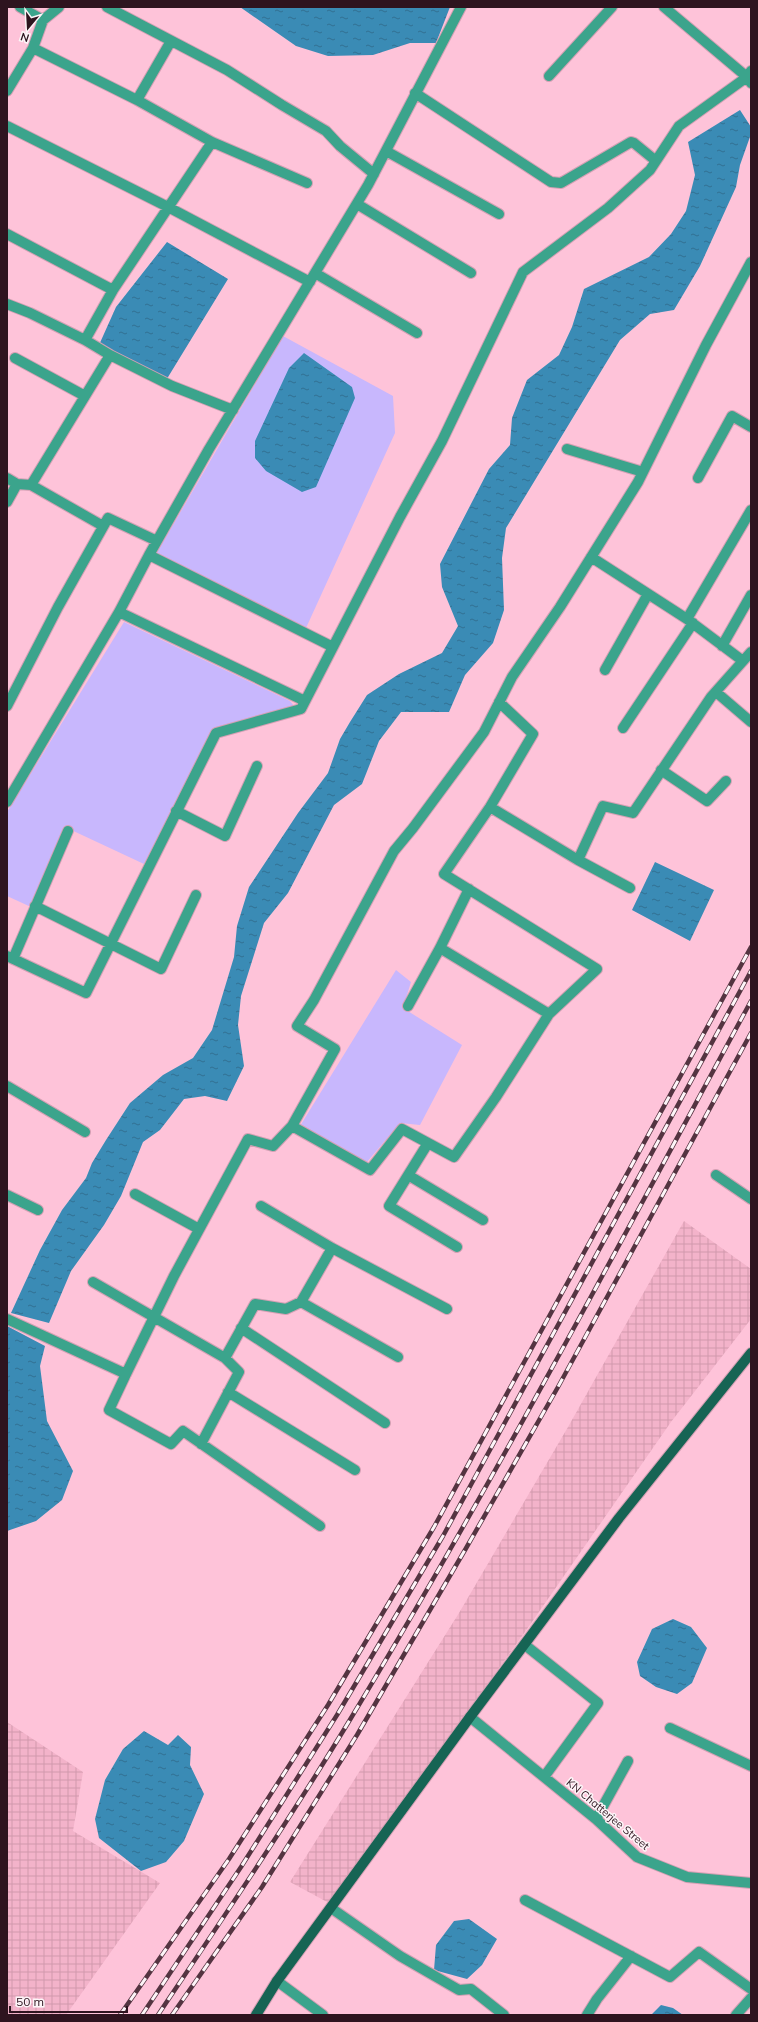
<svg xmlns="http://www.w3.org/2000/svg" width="758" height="2022" viewBox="0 0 758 2022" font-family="Mulish,sans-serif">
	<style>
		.industrial { fill: url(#industrial-grid) }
		.green { fill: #c8b7fd }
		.water { fill: url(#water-ripples) }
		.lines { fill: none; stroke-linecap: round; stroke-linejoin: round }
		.minor-casing { stroke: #d4a0b4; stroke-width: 12 }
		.major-casing { stroke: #d4a0b4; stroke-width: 12 }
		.minor { stroke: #3ba48c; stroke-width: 10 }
		.major { stroke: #166454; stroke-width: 10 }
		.rail-casing { stroke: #543441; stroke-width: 4.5 }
		.rail { stroke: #fdf5f8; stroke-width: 3; stroke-dasharray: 9; stroke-linecap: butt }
		.labels { text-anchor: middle; stroke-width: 3; stroke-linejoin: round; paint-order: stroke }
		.street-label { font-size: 11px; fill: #2e141f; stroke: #fdf5f8 }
	</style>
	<defs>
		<pattern id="industrial-grid" width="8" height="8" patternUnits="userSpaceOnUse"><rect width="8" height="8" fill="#f3b3ca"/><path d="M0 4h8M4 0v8" fill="none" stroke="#d199ad"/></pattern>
		<pattern id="water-ripples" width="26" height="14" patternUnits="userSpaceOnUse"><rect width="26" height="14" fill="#3a8bb5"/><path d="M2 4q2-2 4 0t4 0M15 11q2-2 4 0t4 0" fill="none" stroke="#317093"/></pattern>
	</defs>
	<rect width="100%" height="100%" fill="#fec3d9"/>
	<path class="industrial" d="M684,1221L751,1269V1319L671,1422L525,1632L329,1903L290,1882L459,1613L568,1427Z
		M7,1722L83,1772L73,1831L160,1883L66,2015H7Z"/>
	<path class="green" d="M283,336L393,396L395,433L306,628L156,554Z
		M124,622L290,701L295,707L213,729L144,864L67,828L31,907L7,896V812Z
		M396,970L411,982L403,1008L462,1045L420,1125L400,1123L367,1162L300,1126Z"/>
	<path class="water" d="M240,7H450L436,43H410L373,55L328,56L296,46Z
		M740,110L751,127V134L740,165L736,187L700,266L674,310L650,314L620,340L506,528L502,558L504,610L493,643L465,675L449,712H401L379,741L362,784L334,805L288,893L264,923L241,996L238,1025L244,1066L227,1101L205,1096L184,1099L160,1130L143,1142L121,1196L104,1225L71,1271L49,1323L11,1313L40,1250L62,1210L86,1178L92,1163L106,1140L130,1103L163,1075L193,1058L212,1030L234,957L237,926L249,887L298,813L328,773L340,739L350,722L367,695L399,674L442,653L458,626L442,587L440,564L489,469L510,445L512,418L527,380L559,355L572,327L584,289L649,257L671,234L686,211L695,175L688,142Z
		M167,242L228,279L165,382L99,345L116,307Z
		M304,353L352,387L355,398L316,487L302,492L266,471L255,458V441L289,368Z
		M655,862L714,890L690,941L632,910Z
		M7,1326L45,1346L40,1366L47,1421L73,1471L62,1500L36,1521L7,1531Z
		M673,1619L691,1627L707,1648L692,1683L677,1694L656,1687L640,1676L637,1662L652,1629Z
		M144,1731L168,1745L178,1735L191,1747L190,1765L204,1794L184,1841L166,1862L141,1871L99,1838L95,1819L105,1780L123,1749Z
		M469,1919L497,1939L482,1965L467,1979L434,1970L436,1945L454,1921Z
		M661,2005L673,2008L683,2015H651Z"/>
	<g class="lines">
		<g class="minor-casing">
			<path id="minor" d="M20,7L43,20
				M107,7L227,70L282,105L326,131L340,146L374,174
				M664,7L747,77L751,83
				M33,48L137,100L212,142L307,183
				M549,76L612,7
				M7,91L33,48L43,20L59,7
				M415,93L551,182L561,183L631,142L634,143L656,161
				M137,100L171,41
				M7,126L168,207L310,282
				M386,151L499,214
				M357,204L471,273
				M7,234L113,290L212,142
				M315,273L417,333
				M7,304L30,313L85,340
				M110,355L172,386L233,410
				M15,358L85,396
				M567,449L643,472
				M7,478L17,484L31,485L110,355L85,340L113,290
				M698,478L732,416L751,427
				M31,485L103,526
				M7,502L17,484
				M149,555L333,647
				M591,557L687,619L743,661
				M119,612L305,701
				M687,619L751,510
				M722,646L751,595
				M605,670L648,594
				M716,692L751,722
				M7,706L58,607L108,518L157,541
				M623,728L693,623
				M661,770L707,801L726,781
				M7,802L119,612L149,555L209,449L368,185L461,7
				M490,807L578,860L630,888
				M176,811L225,836L257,766
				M578,860L603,806L633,813L711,697L751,652
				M35,906L161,969L196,895
				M440,948L549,1014L597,969L444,874L490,807L533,734L499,702
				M7,956L86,993L216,733L301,709L400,517L442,441L523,272L608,208L650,170L679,126L747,77L751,71
				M13,959L68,831
				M408,1006L440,948L469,889
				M7,1086L85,1132
				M292,1126L370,1170L402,1129L454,1157L496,1097L549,1014
				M428,1143L389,1206L457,1247
				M408,1175L483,1220
				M716,1175L751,1199
				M135,1194L199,1229
				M7,1195L38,1210
				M261,1206L332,1248L447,1309
				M93,1282L225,1358L239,1372L201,1444
				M301,1302L398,1357
				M7,1319L126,1374L174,1276L248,1139L273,1146L292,1126L335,1049L297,1026L314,1000L394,851L413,828L484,732L512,677L560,607L638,482L706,345L751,262
				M241,1328L385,1423
				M225,1358L255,1304L286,1309L301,1302L332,1248
				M126,1374L109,1410L171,1444L183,1431L320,1526
				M228,1392L355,1470
				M525,1645L598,1703L544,1777
				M470,1717L596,1819L637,1857L687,1877L751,1883
				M670,1728L751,1766
				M596,1819L628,1761
				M525,1900L670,1977L699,1952L751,1989
				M331,1908L400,1956L459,1990L471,1989L504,2015
				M277,1981L323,2015
				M587,2015L597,1999L631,1956
				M736,2015L751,1998"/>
		</g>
		<g class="major-casing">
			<path id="major" d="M256,2015L277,1981L470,1717L619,1518L751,1353"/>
		</g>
		<use href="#minor" class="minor"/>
		<use href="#major" class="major"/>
		<g class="rail-casing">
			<path id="rail" d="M120,2015L229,1859L328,1705L434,1527L751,947
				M142,2015L241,1867L337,1715L443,1536L751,971
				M158,2015C223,1918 288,1822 348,1723C491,1487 620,1243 751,1001
				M172,2015L262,1887L357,1735L465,1550L558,1387L751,1033"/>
		</g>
		<use href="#rail" class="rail"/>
	</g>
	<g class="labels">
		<g class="street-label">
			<text transform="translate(608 1814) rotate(40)" y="4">KN Chatterjee Street</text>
		</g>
	</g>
	<rect width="758" height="2022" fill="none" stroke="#2e141f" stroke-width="16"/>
	<g transform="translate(28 28) rotate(198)" stroke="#fdf5f8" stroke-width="3" paint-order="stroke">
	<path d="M0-3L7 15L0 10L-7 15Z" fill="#2e141f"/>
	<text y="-6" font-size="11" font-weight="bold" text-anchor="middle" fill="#2e141f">N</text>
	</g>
	<path d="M10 2006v6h117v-6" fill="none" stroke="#2e141f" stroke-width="2"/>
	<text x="16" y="2006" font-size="12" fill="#2e141f" stroke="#fdf5f8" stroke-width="3" paint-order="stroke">50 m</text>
</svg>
